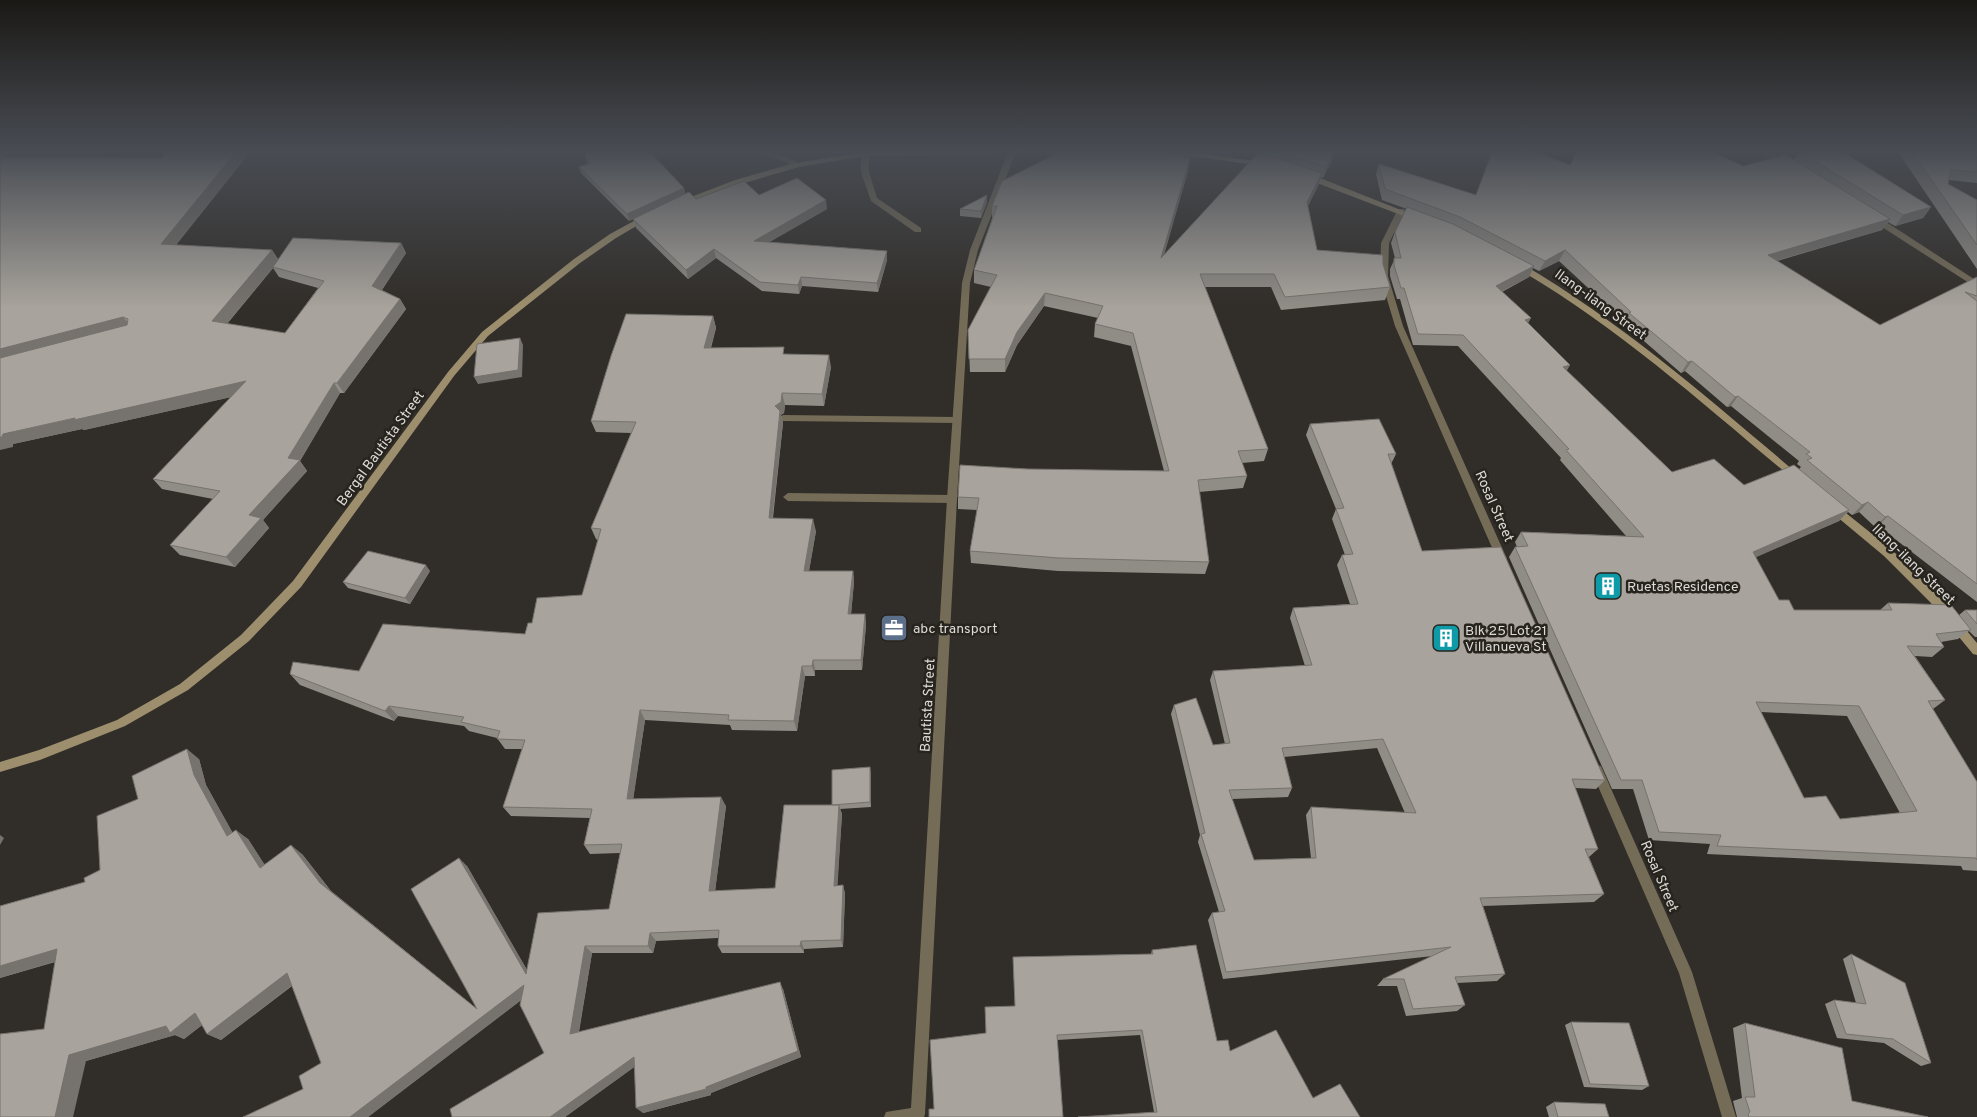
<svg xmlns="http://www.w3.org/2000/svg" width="1977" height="1117" viewBox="0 0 1977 1117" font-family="Overpass,sans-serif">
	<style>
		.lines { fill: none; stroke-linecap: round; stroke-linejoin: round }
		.lane { fill: #756c57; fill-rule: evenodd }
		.street { fill: #756c57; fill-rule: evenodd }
		.secondary { fill: #9d8f6d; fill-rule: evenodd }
		.wall { fill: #908c86; fill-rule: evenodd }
		.shaded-wall { fill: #76726d }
		.building { fill: #a8a39c; stroke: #76726d; fill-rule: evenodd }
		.labels { text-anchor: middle; stroke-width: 5; stroke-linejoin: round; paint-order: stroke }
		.street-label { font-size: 14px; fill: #dddad7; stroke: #27241e }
		.poi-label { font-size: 14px; fill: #dddad7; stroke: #27241e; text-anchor: start }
	</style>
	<rect width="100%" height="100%" fill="#312d28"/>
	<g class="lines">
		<path class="lane" d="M865,152L869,154V172L877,198L921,228V232H915L871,201L861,172V154Z
			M783,415L956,417L960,420L956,423L783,421L779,418Z
			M788,493L952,495L957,499L952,503L788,501L783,497Z"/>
		<path class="street" d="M754,152C770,152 789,155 802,165L795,167L783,161Z
			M1008,152H1016L978,250L970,283L957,499L925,1114L924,1117H884L886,1112L911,1108L947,499L962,283L970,250Z
			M1761,152H1769L1789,163L1782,165Z
			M1398,209H1404L1405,211L1389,243L1388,276L1403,326L1507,559L1506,562H1498L1497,559L1395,326L1380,276L1381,243Z
			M1871,216H1877L1977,281V288L1871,220Z
			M1597,765L1601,766L1692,972L1736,1117H1722L1679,973L1591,770L1593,766Z"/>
		<path class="secondary" d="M865,152H997L993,154L865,156L799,167L741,184L685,204H679L678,202L735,180L795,163Z
			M1151,152L1206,154L1262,162L1266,164L1262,166L1206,158L1154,155L1152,154Z
			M1304,174H1310L1421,218L1420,220H1414L1304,178Z
			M643,216H649L650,218L616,238L580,263L488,336L454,376L301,587L249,641L188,690L125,726L40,760L0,772V762L39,750L117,720L180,684L241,635L293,581L448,372L482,332L574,259L610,234Z
			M1518,265H1524C1624,324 1710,400 1798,474L1800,476L1798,478H1792C1703,404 1618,327 1518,269Z
			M1833,504L1836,505L1892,550L1938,596L1977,643V655L1973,654L1930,602L1884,556L1830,511L1828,508Z"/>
	</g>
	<path class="wall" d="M166,152H250L176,245L272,250L278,259L401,243L406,253L382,290L400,299L406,309L344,393H340L300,461L307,471L263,520L269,528L235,567L180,555L170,545L213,499L162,489L153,479L231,397L84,430L82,429L13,444V447L5,157L161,158ZM273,268L279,277L318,288L285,333L227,324Z
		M1262,152H1334L1332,160L1323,178L1321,177L1318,186L1308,206L1317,250L1383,264L1390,287L1385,300L1281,310L1271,287H1205L1268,449L1264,461L1242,463L1247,476L1243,488L1199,492L1209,562L1205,574L1058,571L971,563L970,551L977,510L958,509V497L1028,469L1164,471L1131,346L1094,337L1095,324L1098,318L1044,306L1017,345L1005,372H970L968,330L991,287L974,283V270L992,219V206L1166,154L1190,158L1188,171L1164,255L1262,155Z
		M1799,152H1843L1931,207L1923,218L1895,226L1888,222L1882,230L1777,261L1880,325L1977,277V602L1878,526L1875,527L1859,512L1852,515L1848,512L1839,521L1755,557L1779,600L1794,610H1880L1888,603L1959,615L1965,610H1977V637H1975L1969,631L1958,639L1941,642L1944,647L1932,657L1915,656L1945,700L1933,709L1977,782V871L1963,870L1961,866L1707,854L1710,844L1649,840L1633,789H1612L1509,557L1515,547H1517L1515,542L1521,532L1626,536L1560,460L1561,458L1458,346L1413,345L1400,299H1397L1390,276V269L1395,258L1391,243L1395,232L1407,209L1382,200L1376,174L1379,164L1476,195L1570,165L1743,166L1794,160ZM1559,261L1624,321L1623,323L1681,373L1685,371L1727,407L1731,406L1799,461L1797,464L1801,467L1799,469L1744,485L1672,472L1567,371L1502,292L1529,277L1533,268L1539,271ZM1761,712L1847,716L1900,813L1840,819L1804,798Z
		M1898,152H1977V183L1949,180L1948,184L1977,200V269Z
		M585,156L684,188L685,194L696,199L759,195L827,209L769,242L887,260L878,292L802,286L799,294L762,291L716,258L688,279L636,228L633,219L629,221L581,173L579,167L588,164Z
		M987,202L981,218L960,216V209Z
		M713,316L716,328L711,348L785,354L831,367L824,406L785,405L784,413L781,415L783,423L773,518L816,531L809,571H853L854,582L851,614H865L866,625L862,670H815V676H805L797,731L732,730L730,725L645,720L633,799L726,806L715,891L775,888L832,805L871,773V807L840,809L842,814L837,886L843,885L845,894L843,947L804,949V953H722L718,946V938L656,941L653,953H592L579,1032L783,989L801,1057L711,1093V1095L643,1113L634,1067L565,1117H452L544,1053L521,1000L368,1117L303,1089L321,1063L292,986L221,1040L207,1034L202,1025L184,1039L175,1035L86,1061L44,1029L55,962L0,978V906L85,882L100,870L138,799L199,759L206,785L232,832L248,839L264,864L302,854L331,891L476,1008L467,866L527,970L609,909L620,853L590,854L584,845L590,818L511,816L503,807L522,749H505L497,738L469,731L464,726L398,716L394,721L300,685L290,674L359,671L525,634L532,623L582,595L598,540L596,539L591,528L631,433L596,432L591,421Z
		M1310,424L1396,454L1391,464L1422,551L1605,780L1596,789L1575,788L1598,849L1589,857L1604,894L1594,902L1483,906L1505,974L1497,981L1457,983L1465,1005L1457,1011L1406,1016L1397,986H1377L1383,979L1433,956L1223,979L1208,920L1212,913L1219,912L1198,842L1200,835L1171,714L1174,705L1213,745L1225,744L1210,680L1213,671L1305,666L1290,618L1293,608L1350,604L1337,565L1342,555H1345L1332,519L1336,509L1306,435ZM1377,748L1405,813L1311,807L1306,815L1311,858L1254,860L1232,799L1288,797L1292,788L1284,757Z
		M430,571L410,604L348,588L343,582Z
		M1152,950L1217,1041L1230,1051L1313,1098L1360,1117L1154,1112L1140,1035L1057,1040L934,1109L986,1033L1015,1006L1013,957L1151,954Z
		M1851,954L1931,1063L1921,1066L1884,1043L1837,1038L1825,1004L1834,1000L1856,1003L1843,959Z
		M1571,1022L1649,1086L1642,1090L1584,1087L1565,1025Z
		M1745,1023L1852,1101L1928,1117H1737L1733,1101L1742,1098L1733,1028Z
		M1554,1102L1609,1117H1549L1546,1107Z"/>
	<path class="shaded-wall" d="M0,152H9L0,162Z
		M236,152H250L168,255L161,244Z
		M1334,152L1332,160L1323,178L1326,167Z
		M1190,158L1188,171L1159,271L1161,258Z
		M1322,173L1318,186L1303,215L1307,202Z
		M684,188L686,195L629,221L627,214Z
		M987,195V202L981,218V211Z
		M826,200L827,209L756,250L754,241Z
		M1931,207L1923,218L1895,226L1903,215Z
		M1890,219L1882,230L1761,265L1768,255Z
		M401,243L406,253L378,296L372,286Z
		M714,249L716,258L688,279L686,270Z
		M272,250L279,261L220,332L212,321Z
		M1565,250L1559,261L1539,271L1545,261Z
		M887,251V260L878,292L877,283Z
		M1534,266L1529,277L1491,297L1496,286Z
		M801,277L802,286L799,294L798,285Z
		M1045,293L1044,306L1017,345L1005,372V359L1017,332Z
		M400,299L406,309L344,393L337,383Z
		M713,316L716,328L707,360L704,348Z
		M123,317L132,327L0,362V349Z
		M1531,318L1525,329V320Z
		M520,338L523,345L522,377L478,384L474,377Z
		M829,355L831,367L824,406L822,394Z
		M1692,361L1685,371L1681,373L1688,362Z
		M1570,365L1564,376L1563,367Z
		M246,381L254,392L84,430L82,429L13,444V447L0,450V437L3,434Z
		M334,383L340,393L300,461L307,471L263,520L269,528L235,567L226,557L249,515L288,458Z
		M782,393L785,405L784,413L781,415L783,423L771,530L769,518L775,406Z
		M1738,396L1731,406L1727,407L1735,397Z
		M1868,502L1859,512L1852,515L1862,505Z
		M1849,510L1839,521L1743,563L1753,552Z
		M1888,516L1878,526L1875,527L1885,517Z
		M813,519L816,531L807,582L804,571Z
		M426,565L430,571L410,604L405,598Z
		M853,571L854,582L850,625L848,614Z
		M865,614L866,625L862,670L861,660Z
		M813,660L815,670V676L812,666Z
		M802,666L805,676L797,731L794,721Z
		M389,706L398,716L394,721L385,711Z
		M640,710L645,720L632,808L627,799Z
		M187,749L199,759L206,785L239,844L227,836L194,775Z
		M870,767L871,773V807L870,802Z
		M721,797L726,806L714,900L709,891Z
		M839,805L842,814L837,894L834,886Z
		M236,830L248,839L272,876L260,868Z
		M0,835L4,838L0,845Z
		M291,845L302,854L331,891L484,1015L524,985L532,992L368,1117H350L320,883Z
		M459,858L467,866L534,982L526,974Z
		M843,885L845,894L843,947L841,940Z
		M650,933L656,941L653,953L648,946Z
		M801,941L804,949V953L800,946Z
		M585,946L592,953L577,1041L570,1034Z
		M57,949L73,956L0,978V966Z
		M287,973L299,980L221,1040L207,1034Z
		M780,982L783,989L801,1057L711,1093V1095L643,1113L636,1108L706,1087Z
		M195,1013L209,1020L184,1039L175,1035L86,1061L73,1117H55L69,1055Z
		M634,1057L640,1063L565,1117H550Z"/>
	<path class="building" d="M166,152H236L161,244L272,250L212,321L285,333L324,281L273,267L293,238L401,243L372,286L400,299L337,383H334L288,458L300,460L249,515L261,518L226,557L170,545L220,491L153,479L246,381L74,420L75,418L3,434L2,437H0V358L127,325L128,319L123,317L0,349V157L161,158Z
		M587,152H650L684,188L627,214L579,167L591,163L585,156Z
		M1060,152H1166V154L1190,158L1161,258L1257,154L1270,156L1322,173L1307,202L1317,250L1383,255V264L1390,287L1285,297L1274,274H1200L1268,449L1238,451L1247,476L1198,480L1209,562L1059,558L970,551L979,498L958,497L960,465L1028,469L1169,471L1133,333L1095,324L1103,306L1045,293L1017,332L1005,359H969L968,330L997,275L974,270L997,206H992L1002,181Z
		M1280,152H1334L1326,167Z
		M1494,152H1537L1570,165L1577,152H1713L1743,166L1786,155L1890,219L1768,255L1880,325L1977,277V296L1965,292L1977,301V584L1888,516L1885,517L1868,502L1862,505L1807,460L1812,458L1806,454L1810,452L1738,396L1735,397L1692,361L1688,362L1629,313L1631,312L1565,250L1545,261L1460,217L1385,189L1379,164L1476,195L1491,155Z
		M1800,152H1843L1931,207L1903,215Z
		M1912,152H1977V172L1951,170L1948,184L1977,200V245Z
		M797,178L826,200L754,241L887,251L877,283L801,277L798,285L760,282L714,249L686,270L633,219L689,192L696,199L744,181L759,195Z
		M987,195L981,211L960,209Z
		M1407,207L1453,224L1534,266L1496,286L1531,318L1525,320L1570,365L1563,367L1672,472L1714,459L1744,485L1794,465L1849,510L1753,552L1779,600H1789L1794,610H1892L1888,603L1951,605L1971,630L1936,634L1944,647L1907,646L1945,700L1928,701L1977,782V860L1976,858L1717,846L1721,835L1659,832L1642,780H1621L1515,547L1528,546L1521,532L1644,537L1566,450L1569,449L1463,335L1418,334L1404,288H1401L1394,265V258H1401L1395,232ZM1756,702L1859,706L1917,811L1840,819L1826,796L1804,798Z
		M626,314L713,316L704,348L784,347L783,354L829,355L822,394L782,393L781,402L775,406L780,411L769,518L813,519L804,571H853L848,614H865L861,660H813L812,666H802L794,721L728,720L729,715L640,710L627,799L721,797L709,891L775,888L784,805H839L834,886L843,885L841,940L801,941L800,946H718L719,930L650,933L648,946H585L570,1034L780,982L798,1051L706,1087V1089L636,1108L634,1057L550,1117H452L450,1109L544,1053L520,1005L524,985L350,1117H243L303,1089L299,1076L321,1063L287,973L207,1034L195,1013L170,1033L166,1026L69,1055L55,1117H0V1034L44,1029L57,949L0,966V906L85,882L84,878L100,870L97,816L138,799L132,776L187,749L194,775L227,836L236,830L260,868L291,845L320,883L477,1009L411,889L459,858L526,974L538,913L609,909L622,844L584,845L592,809L503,807L525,740L497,739L500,731L461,722L464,717L389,706L385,711L290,674L293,662L359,671L383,624L525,634L528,623H532L537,598L582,595L601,529L591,528L636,422L591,421L611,356Z
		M520,338L518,370L474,377L477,344Z
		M1379,419L1396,454H1388L1422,551L1501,547L1605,780L1572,779L1598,849H1585L1604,894L1480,898L1505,974L1455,977L1465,1005L1413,1009L1404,979H1383L1451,947L1226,972L1212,913L1225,911L1201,834L1205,833L1174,705L1196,698L1213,745L1230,743L1213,671L1312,665L1293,608L1358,604L1342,555L1353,554L1336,509L1344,508L1310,424ZM1383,739L1416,813L1311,807L1316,858L1254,860L1229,790L1292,788L1282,748Z
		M368,551L426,565L405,598L343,582Z
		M1965,610H1977V624Z
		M870,767V802L832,805V770Z
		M1196,945L1217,1041L1228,1040L1230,1051L1276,1030L1313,1098L1340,1084L1360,1117H1078L1157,1112L1142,1030L1057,1035L1063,1117H929V1109H934L930,1040L986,1033L985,1007L1015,1006L1013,957L1153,954L1152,950Z
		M1851,954L1905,983L1931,1063L1893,1039L1846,1034L1834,1000L1866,1004Z
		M1571,1022L1629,1023L1649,1086L1590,1084Z
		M1745,1023L1842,1048L1852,1101L1928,1117H1749L1748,1114L1750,1112L1745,1097H1755Z
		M1554,1102L1605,1104L1609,1117H1558Z"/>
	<linearGradient id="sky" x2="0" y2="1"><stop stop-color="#1b1916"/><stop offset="0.49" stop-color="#484c53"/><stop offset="1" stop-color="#484c53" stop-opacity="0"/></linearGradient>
	<rect width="1977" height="308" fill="url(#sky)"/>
	<defs>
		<g id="building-square" transform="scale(1.4375)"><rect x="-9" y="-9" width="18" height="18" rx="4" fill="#0f9aa8" stroke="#27241e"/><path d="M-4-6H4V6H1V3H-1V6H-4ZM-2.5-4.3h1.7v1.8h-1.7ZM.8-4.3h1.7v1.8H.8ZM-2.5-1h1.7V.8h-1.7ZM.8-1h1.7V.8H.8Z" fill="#fff"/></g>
		<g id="office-square" transform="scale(1.4375)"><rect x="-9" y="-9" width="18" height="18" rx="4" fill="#5c6f8a" stroke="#27241e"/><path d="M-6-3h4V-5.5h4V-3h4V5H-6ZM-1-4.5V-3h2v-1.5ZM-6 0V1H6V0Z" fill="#fff"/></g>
	</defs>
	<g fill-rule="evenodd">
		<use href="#building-square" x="1608" y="586"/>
		<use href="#office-square" x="894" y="628"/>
		<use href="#building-square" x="1446" y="638"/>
	</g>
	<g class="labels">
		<g class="street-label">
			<text transform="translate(1601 304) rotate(36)" y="5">Ilang-ilang Street</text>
			<text transform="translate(380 448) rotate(-54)" y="5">Bergal Bautista Street</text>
			<text transform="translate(1495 506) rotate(66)" y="5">Rosal Street</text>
			<text transform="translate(1914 564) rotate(44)" y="5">Ilang-ilang Street</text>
			<text transform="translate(927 705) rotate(-87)" y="5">Bautista Street</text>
			<text transform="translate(1660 876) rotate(67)" y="5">Rosal Street</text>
		</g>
		<g class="poi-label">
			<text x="1627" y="591">Ruetas Residence</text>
			<text x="913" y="633">abc transport</text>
			<text x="1465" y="635">Blk 25 Lot 21<tspan x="1465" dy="16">Villanueva St</tspan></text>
		</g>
	</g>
</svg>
